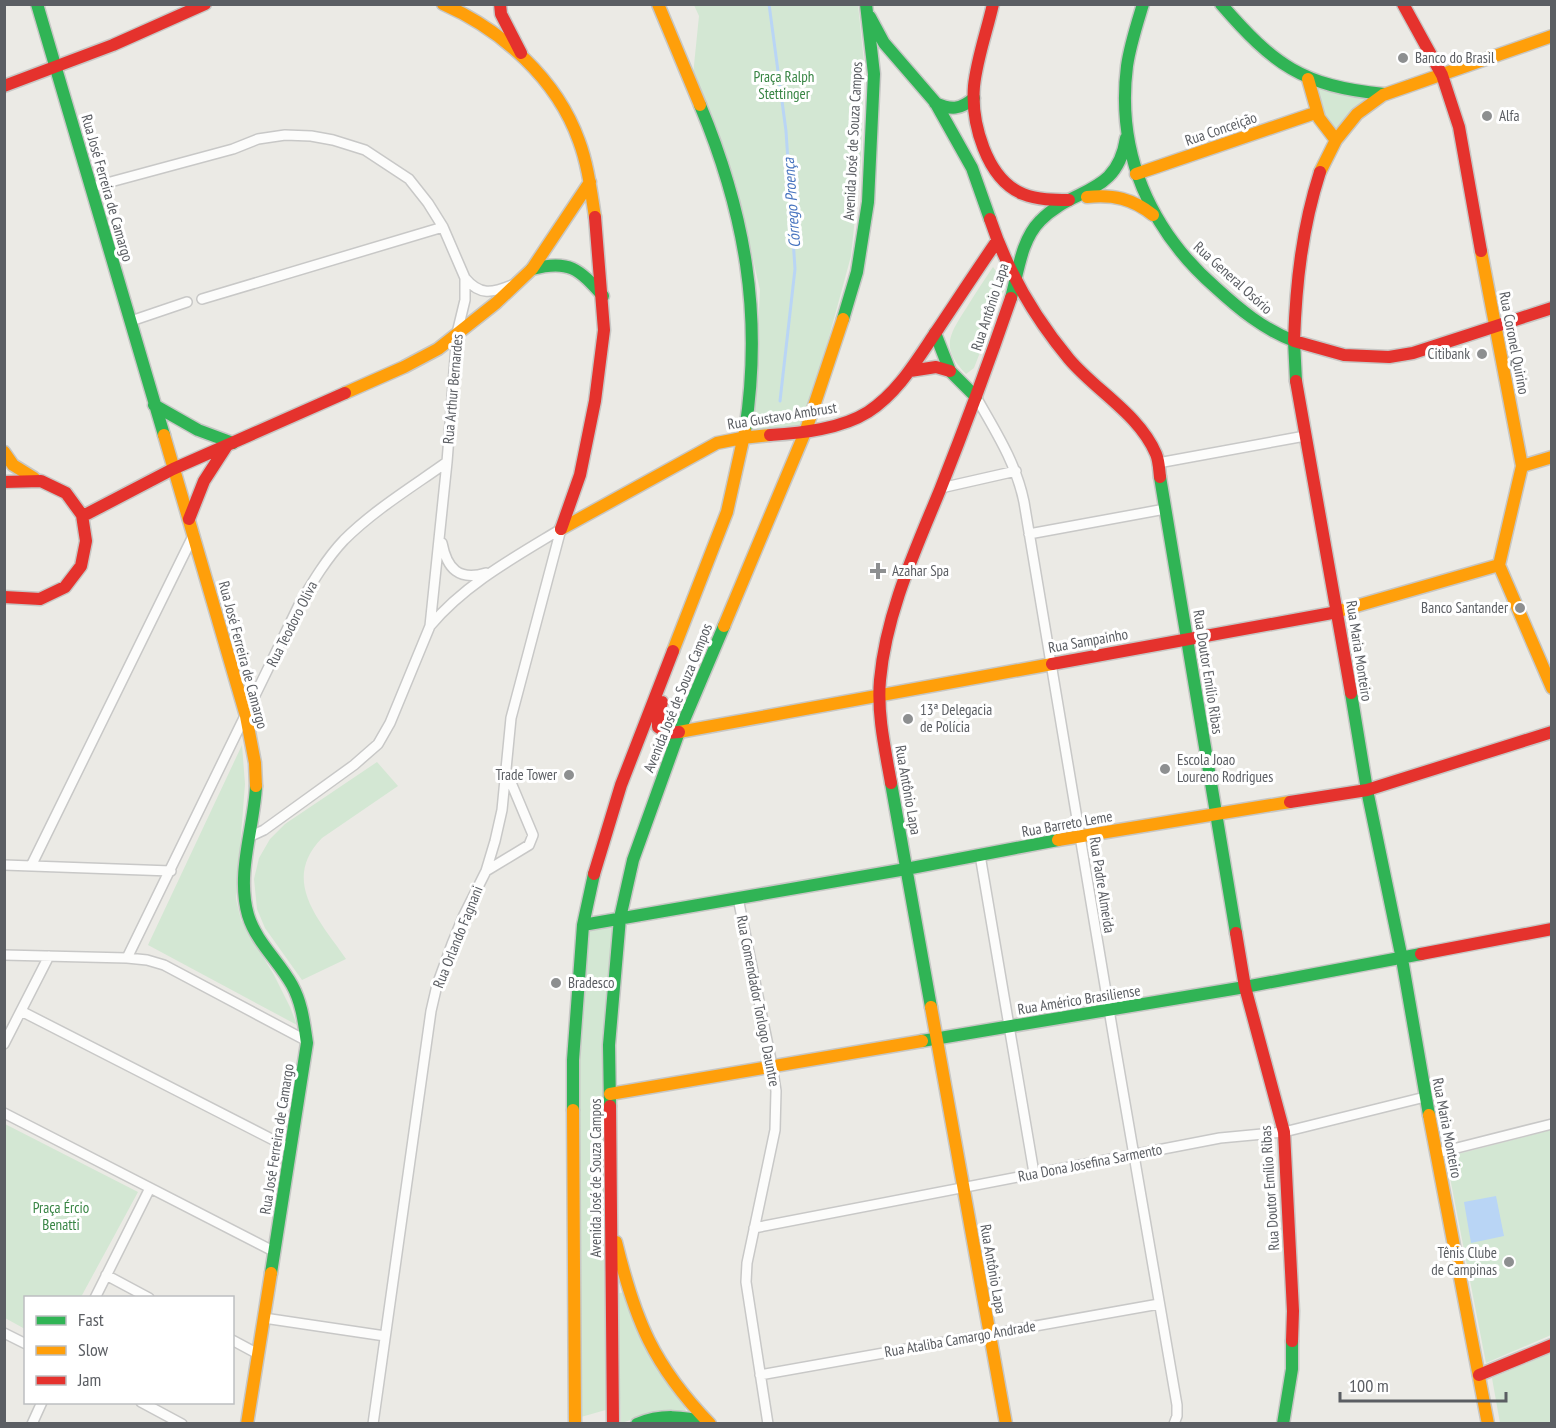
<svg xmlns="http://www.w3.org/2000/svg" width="1556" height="1428" viewBox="0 0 1556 1428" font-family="'PT Sans Narrow',sans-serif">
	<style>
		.green { fill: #d3e7d3 }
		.water { fill: #b9d5f5 }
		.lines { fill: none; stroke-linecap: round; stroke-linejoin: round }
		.stream { stroke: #b9d5f5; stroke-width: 3 }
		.street-casing { stroke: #c8c8c7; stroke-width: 12 }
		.fast-casing { stroke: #c7c7c5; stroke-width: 15 }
		.slow-casing { stroke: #c7c7c5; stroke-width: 15 }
		.jam-casing { stroke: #c7c7c5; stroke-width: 15 }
		.street { stroke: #fcfcfb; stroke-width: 9 }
		.fast { stroke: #30b455; stroke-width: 12 }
		.slow { stroke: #ff9f0a; stroke-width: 12 }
		.jam { stroke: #e5322d; stroke-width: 12 }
		.poi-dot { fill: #8d8f90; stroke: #fff; stroke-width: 2 }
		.labels { text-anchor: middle; stroke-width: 6; stroke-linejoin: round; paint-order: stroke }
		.poi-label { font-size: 15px; fill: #5b5e63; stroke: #fff; text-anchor: start }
		.park-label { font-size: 15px; fill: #388544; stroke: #fff }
		.street-label { font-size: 15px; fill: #5b5e63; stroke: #fff }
		.water-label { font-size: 16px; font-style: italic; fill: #4774bf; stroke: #fff }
	</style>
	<rect width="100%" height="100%" fill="#ebeae5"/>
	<path class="green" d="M694,5H858L864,62L861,159L851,256L822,363L800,428L753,429L760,290L735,180L693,75L699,16Z
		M1316,88L1367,99L1351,111L1335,130C1322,119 1320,104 1316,88Z
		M993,267L1006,285L974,368L966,374C940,347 949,335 967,307C975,294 984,280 993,267Z
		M242,745L245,784L236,899L241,920L274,975L290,1007L297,1025L148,945Z
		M377,762L398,786L322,838C280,881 320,921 346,959L302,980L265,928L257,909L254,879L259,858L270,839L285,824Z
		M614,924L609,1409L581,1417L579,1053L587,928Z
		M5,1124L138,1192L81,1297L26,1298L25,1329L5,1318Z
		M1551,1130V1335L1486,1363L1446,1157Z
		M624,1292L682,1400L686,1411L651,1414L621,1423L616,1294Z
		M1551,1353V1423H1500L1492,1378Z"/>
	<path class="water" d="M1496,1196L1504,1236L1471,1243L1464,1202Z"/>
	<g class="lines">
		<path class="stream" d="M769,4L786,131L795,269L780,401"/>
		<g class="street-casing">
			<path id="street" d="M92,187L233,149L258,139L285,135L311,136L333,140L365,150L409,179L428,203L443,227L465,278V300L457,333L447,462L430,626L390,723L378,744L354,765L264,830L251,836
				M465,278C480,296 492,293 512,285
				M202,299L443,227
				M131,321L187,302
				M976,397C996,432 1016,463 1024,502C1073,804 1125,1104 1177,1405V1416L1174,1424
				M1158,463L1305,436
				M941,488L1016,471
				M1029,534L1165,509
				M442,543C447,569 459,581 486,573
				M430,626C465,584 515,557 561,529
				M980,855L1034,1173
				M4,865L171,871
				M31,866L194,534
				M486,871L529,845L533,835L507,773
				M738,898L772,1065L776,1091L775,1130L747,1263L746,1282L768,1424
				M4,955L127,958L147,960L164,965L307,1041
				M127,958L299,605C312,583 326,559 344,540C374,510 412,487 447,462
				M21,1011L291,1149
				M4,1044L49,956
				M4,1113L275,1252
				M1437,1153L1552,1124
				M754,1228L1220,1138L1284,1132L1425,1097
				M106,1275L149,1298
				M95,1298L150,1188
				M264,1318L385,1336
				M4,1333L26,1344
				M232,1340L258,1354
				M760,1375L1159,1304
				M141,1402L182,1424
				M32,1424L42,1402
				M373,1424L431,1011L437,985L452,944L463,917L486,871L495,841L502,810L511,718L561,529"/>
		</g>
		<g class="fast-casing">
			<path id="fast" d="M37,4L164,435
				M1143,4C1137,24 1130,45 1127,66C1116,153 1150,230 1215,287C1239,309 1263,329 1294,341L1296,381
				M1221,4C1274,65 1302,86 1384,94
				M870,17L884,43L935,102L972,168L990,219
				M935,103C951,110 960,110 974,98
				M700,105C745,213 763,315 745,431
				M532,269C569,259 579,269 603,296
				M1011,298C1018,273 1021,240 1040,221C1073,186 1117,197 1126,138
				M843,319L857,272L868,202L874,74L866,4
				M935,333L950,371L976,397
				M154,405L198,430L233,443
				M1160,477L1236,933
				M1351,693L1367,790L1402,959L1429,1115
				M891,783L931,1007
				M256,786C254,828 236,873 248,915C256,942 279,961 292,985C302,1003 304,1023 307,1043L271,1273
				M583,925L906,869L1058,840
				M922,1041L1245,987L1421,954
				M610,1106L609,1045L620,918L633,860L679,732L724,626
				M573,1110V1060L583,925L594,874
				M637,1424C661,1414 683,1416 708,1423
				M1283,1424L1292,1369V1341"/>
		</g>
		<g class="slow-casing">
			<path id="slow" d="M443,4C502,30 557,79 579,141C588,165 591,192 595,217
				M658,4L700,105
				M1308,79L1319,118L1335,139
				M1320,172L1336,140L1357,114L1383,95L1552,36
				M1136,174L1315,113
				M1087,197C1113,194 1133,199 1153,215
				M1481,251L1522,466L1499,565L1552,688
				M345,393L404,367L438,349L496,303L532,269L590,182
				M164,435L246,716L255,763L256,786
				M4,452L13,465L34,478
				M1522,466L1552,457
				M561,529L717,443L742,438L770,435
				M1332,613L1499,565
				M724,626L806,430L843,319
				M673,651L727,512L745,431
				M679,732L1052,664
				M1058,840L1290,802
				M931,1007L1006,1424
				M610,1094L922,1041
				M573,1110L575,1424
				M1429,1115L1488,1424
				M616,1242C635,1320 653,1365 710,1424
				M247,1424L271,1273"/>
		</g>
		<g class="jam-casing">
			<path id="jam" d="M500,4L501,14L521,53
				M993,4C987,31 977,58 974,86C971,122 986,179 1023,194C1038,200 1054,200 1069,200
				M1403,4L1442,75L1459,127L1481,251
				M4,86L113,45L205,4
				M1320,172C1302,228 1296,283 1294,341L1344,355L1389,357L1413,353L1552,308
				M990,219C1007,270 1035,318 1069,359C1096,391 1139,414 1156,454C1159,461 1159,469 1160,477
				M910,371L936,367L950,371
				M1296,381L1351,693
				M770,435C802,433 841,429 868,412C899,392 918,358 938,329C958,299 977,270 997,241
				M4,482L41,481L66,493L82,515L86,541L81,566L65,587L40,599L4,597
				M83,516L173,469L345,393
				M189,519L204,481L226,447
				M561,529L580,475L595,401L604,330L595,217
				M1052,664L1332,613
				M662,702L658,715V727L667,733L679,732
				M891,783C885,749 877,714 880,680C886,613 915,551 940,490C965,427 989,362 1011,298
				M1290,802L1367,790L1552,732
				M594,874L621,785L673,651
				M1236,933L1245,987L1284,1132L1293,1311L1292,1341
				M1421,954L1552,929
				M610,1106L613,1424
				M1479,1375L1552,1345"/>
		</g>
		<use href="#street" class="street"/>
		<use href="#fast" class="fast"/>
		<use href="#slow" class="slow"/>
		<use href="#jam" class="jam"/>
	</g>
	<g class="poi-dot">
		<circle cx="1403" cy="58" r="6"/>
		<circle cx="1487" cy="116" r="6"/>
		<circle cx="1482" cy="354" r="6"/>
		<path d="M875 562h6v6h6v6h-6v6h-6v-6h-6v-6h6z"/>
		<circle cx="1520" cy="608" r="6"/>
		<circle cx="908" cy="719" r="6"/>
		<circle cx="1165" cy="769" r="6"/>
		<circle cx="569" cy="775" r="6"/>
		<circle cx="556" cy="983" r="6"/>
		<circle cx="1509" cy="1262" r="6"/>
	</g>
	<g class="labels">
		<g class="poi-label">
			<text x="1415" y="63">Banco do Brasil</text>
			<text x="1499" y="121">Alfa</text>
			<text x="1470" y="359" text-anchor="end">Citibank</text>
			<text x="892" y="576">Azahar Spa</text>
			<text x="1508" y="613" text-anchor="end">Banco Santander</text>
			<text x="920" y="715">13ª Delegacia<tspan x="920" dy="17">de Polícia</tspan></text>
			<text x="1177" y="765">Escola Joao<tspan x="1177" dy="17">Loureno Rodrigues</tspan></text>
			<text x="557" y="780" text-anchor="end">Trade Tower</text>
			<text x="568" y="988">Bradesco</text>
			<text x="1497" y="1258" text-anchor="end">Tênis Clube<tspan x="1497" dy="17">de Campinas</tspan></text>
		</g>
		<g class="park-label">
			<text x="784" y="82">Praça Ralph<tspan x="784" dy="17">Stettinger</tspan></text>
			<text x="61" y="1213">Praça Ércio<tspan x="61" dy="17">Benatti</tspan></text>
		</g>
		<g class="street-label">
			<text transform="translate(1221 129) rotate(-19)" y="5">Rua Conceição</text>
			<text transform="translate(853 141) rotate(-87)" y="5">Avenida José de Souza Campos</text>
			<text transform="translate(107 188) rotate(74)" y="5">Rua José Ferreira de Camargo</text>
			<text transform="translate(1233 278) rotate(42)" y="5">Rua General Osório</text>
			<text transform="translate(990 307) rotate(-72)" y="5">Rua Antônio Lapa</text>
			<text transform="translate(1514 343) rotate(79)" y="5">Rua Coronel Quirino</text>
			<text transform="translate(453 389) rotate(-85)" y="5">Rua Arthur Bernardes</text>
			<text transform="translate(782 416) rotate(-9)" y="5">Rua Gustavo Ambrust</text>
			<text transform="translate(292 624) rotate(-63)" y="5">Rua Teodoro Oliva</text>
			<text transform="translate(1088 641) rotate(-10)" y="5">Rua Sampainho</text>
			<text transform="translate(1359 651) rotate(81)" y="5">Rua Maria Monteiro</text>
			<text transform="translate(243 655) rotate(75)" y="5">Rua José Ferreira de Camargo</text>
			<text transform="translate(1208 672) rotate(81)" y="5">Rua Doutor Emílio Ribas</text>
			<text transform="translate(678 698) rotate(-68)" y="5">Avenida José de Souza Campos</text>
			<text transform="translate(908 790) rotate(80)" y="5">Rua Antônio Lapa</text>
			<text transform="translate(1067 824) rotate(-10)" y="5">Rua Barreto Leme</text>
			<text transform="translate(1102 885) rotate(81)" y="5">Rua Padre Almeida</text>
			<text transform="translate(458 937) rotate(-68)" y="5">Rua Orlando Fagnani</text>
			<text transform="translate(1079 1000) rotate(-9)" y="5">Rua Américo Brasiliense</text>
			<text transform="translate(758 1001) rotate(79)" y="5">Rua Comendador Torlogo Dauntre</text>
			<text transform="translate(1447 1128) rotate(79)" y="5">Rua Maria Monteiro</text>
			<text transform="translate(277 1139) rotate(-81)" y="5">Rua José Ferreira de Camargo</text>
			<text transform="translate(1090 1163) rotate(-11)" y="5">Rua Dona Josefina Sarmento</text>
			<text transform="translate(596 1178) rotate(-90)" y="5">Avenida José de Souza Campos</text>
			<text transform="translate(1270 1188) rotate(-94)" y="5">Rua Doutor Emílio Ribas</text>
			<text transform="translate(993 1269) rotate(80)" y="5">Rua Antônio Lapa</text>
			<text transform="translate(960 1339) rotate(-10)" y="5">Rua Ataliba Camargo Andrade</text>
		</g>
		<g class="water-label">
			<text transform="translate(791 203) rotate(-94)" y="6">Córrego Proença</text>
		</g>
	</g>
	<rect width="1556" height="1428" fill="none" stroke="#5b5e63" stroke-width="12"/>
	<rect x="24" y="1296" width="210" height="108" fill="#ffffff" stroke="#bdbfc1" stroke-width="1.5"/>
	<rect x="36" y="1316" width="30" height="9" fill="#30b455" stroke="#bdbfc1" stroke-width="1.5"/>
	<text x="78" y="1326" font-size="18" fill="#5b5e63">Fast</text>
	<rect x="36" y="1346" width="30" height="9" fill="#ff9f0a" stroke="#bdbfc1" stroke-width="1.5"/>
	<text x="78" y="1356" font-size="18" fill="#5b5e63">Slow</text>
	<rect x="36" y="1376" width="30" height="9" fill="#e5322d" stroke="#bdbfc1" stroke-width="1.5"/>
	<text x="78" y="1386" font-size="18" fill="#5b5e63">Jam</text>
	<path d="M1340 1392v9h166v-9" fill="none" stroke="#5b5e63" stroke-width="3"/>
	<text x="1349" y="1392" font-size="18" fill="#5b5e63" stroke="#ffffff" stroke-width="4.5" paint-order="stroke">100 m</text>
</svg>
